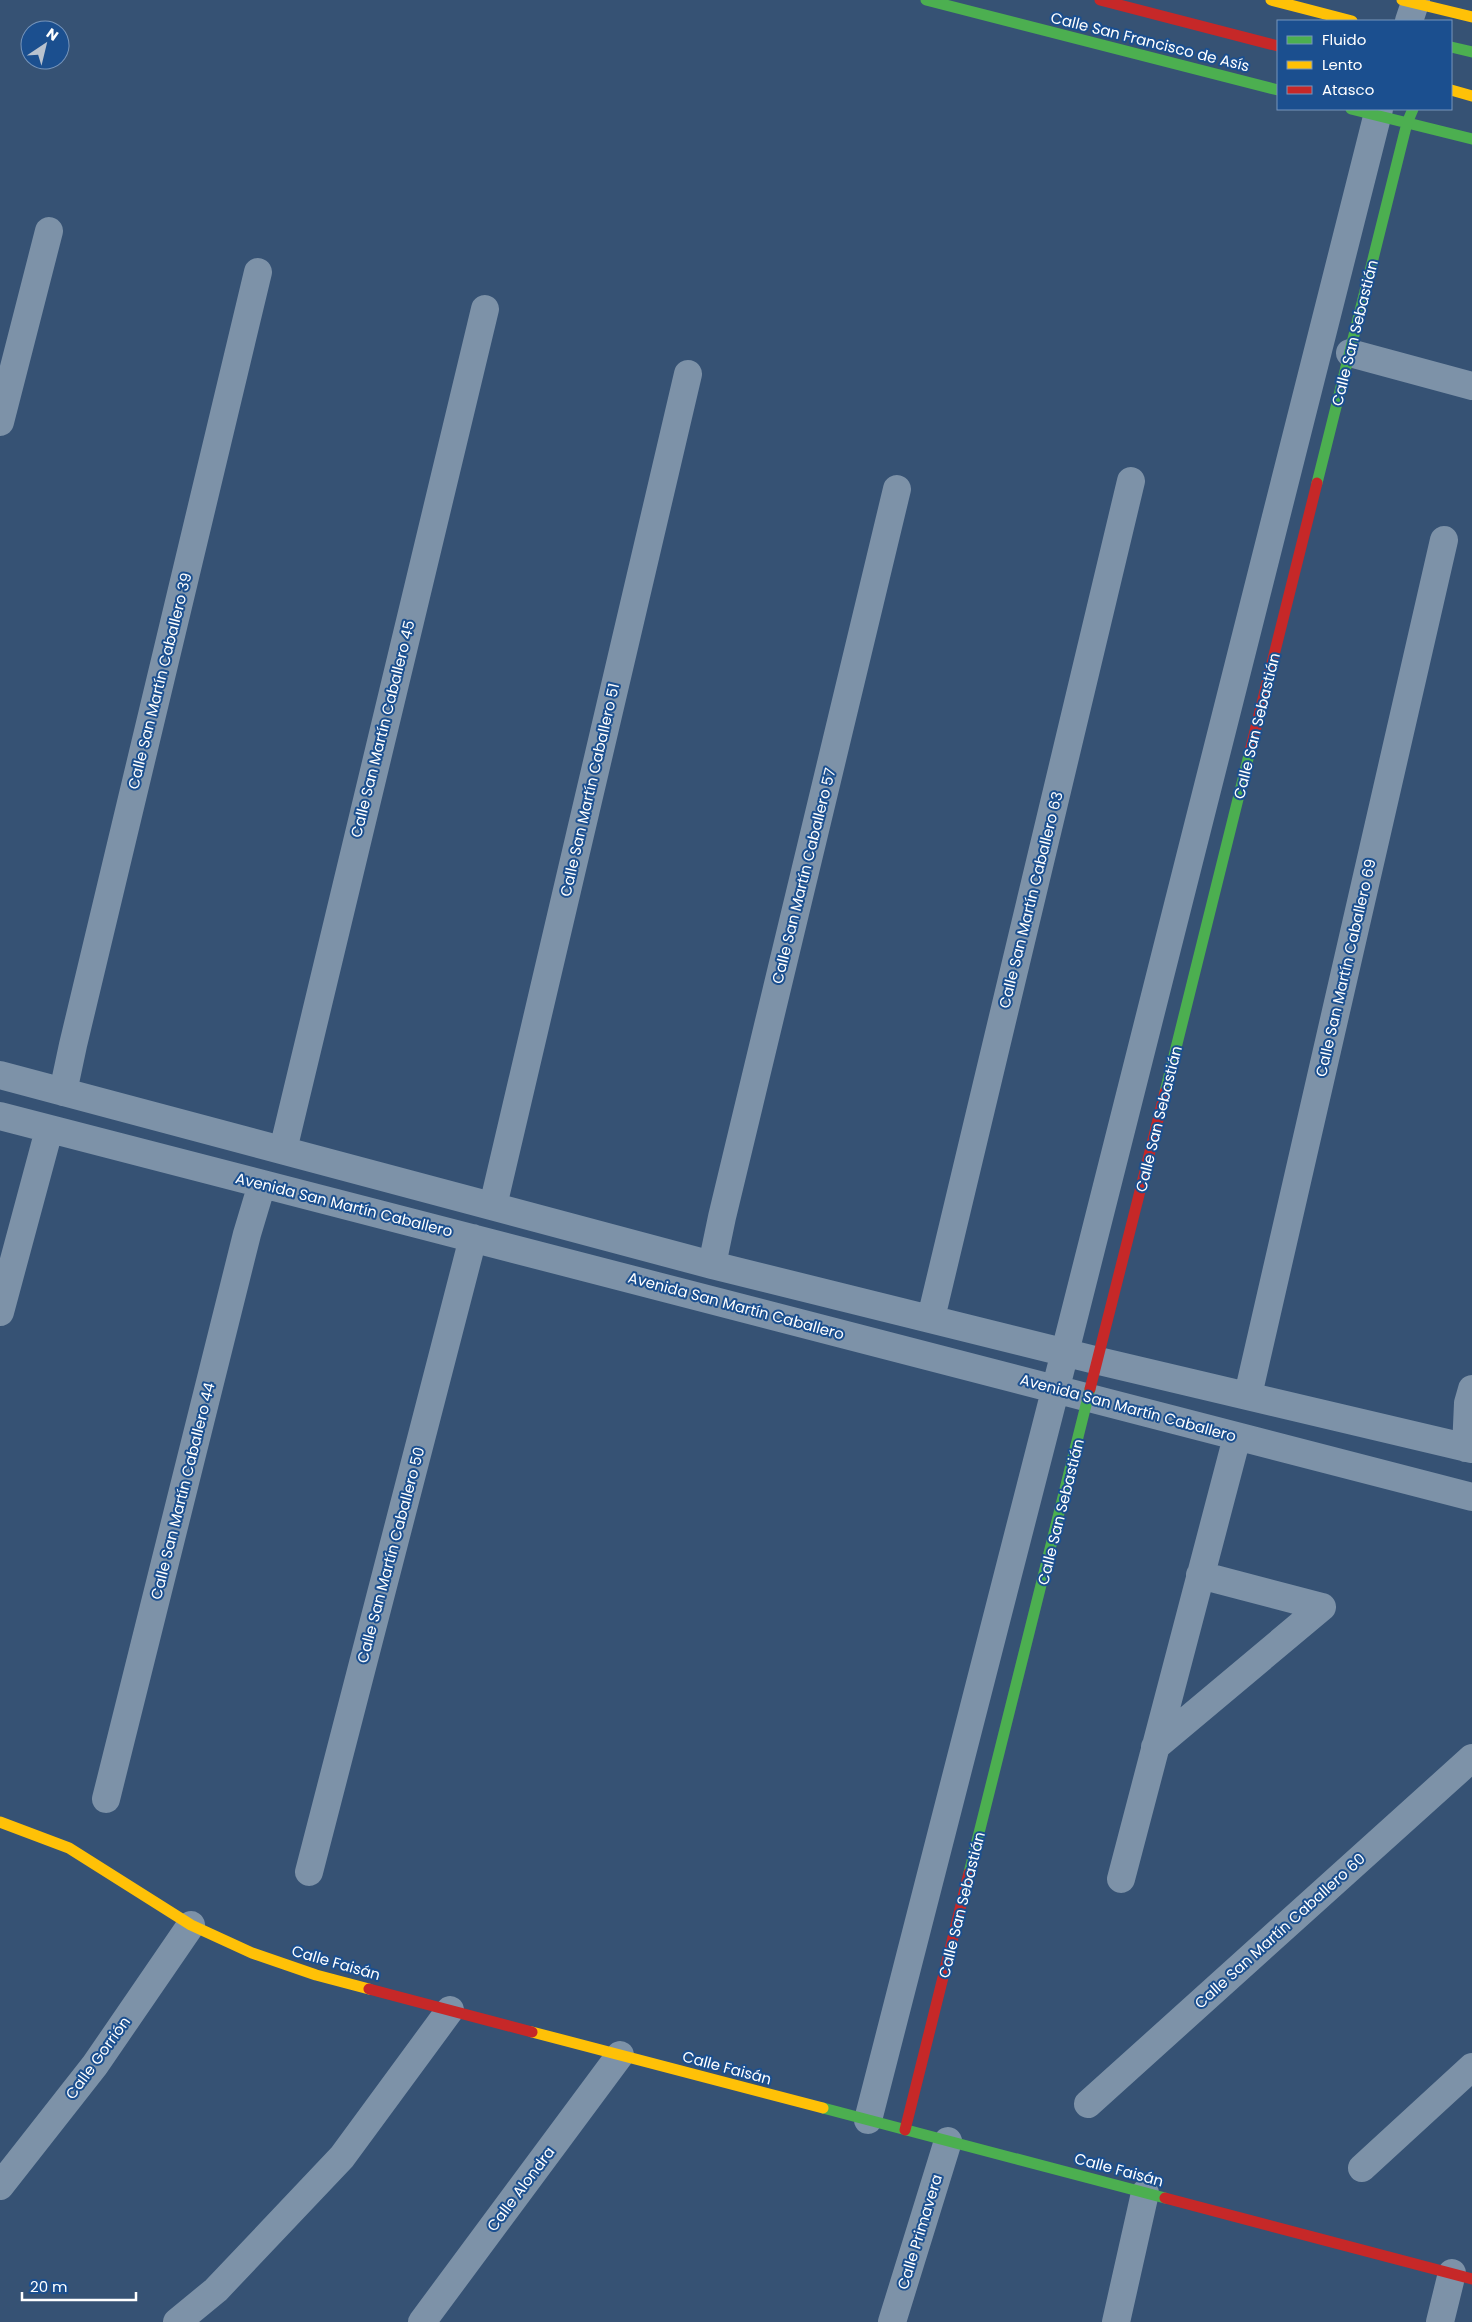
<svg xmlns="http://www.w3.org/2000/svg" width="1472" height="2322" viewBox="0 0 1472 2322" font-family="Poppins,sans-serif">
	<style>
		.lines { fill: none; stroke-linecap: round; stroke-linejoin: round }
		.street { stroke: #7d92a8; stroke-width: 28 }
		.fast { stroke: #4caf50; stroke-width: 11 }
		.slow { stroke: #ffc107; stroke-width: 11 }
		.jam { stroke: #c62828; stroke-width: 11 }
		.labels { text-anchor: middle; stroke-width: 4; stroke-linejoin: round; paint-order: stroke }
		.street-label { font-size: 15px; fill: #fff; stroke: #1b4f8f }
	</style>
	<rect width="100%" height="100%" fill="#365274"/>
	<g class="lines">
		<path class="street" d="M1409,21L1416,0
			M1350,353L1472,386
			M0,422L49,231
			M0,1075L712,1265L1099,1361L1472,1449
			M63,1092L73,1045L258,272
			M0,1116L1472,1497
			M283,1150L485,309
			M493,1206L688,374
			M712,1265L722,1217L897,489
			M0,1312L49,1130
			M931,1318L1131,481
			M1248,1395L1444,540
			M1466,1448L1468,1403L1472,1389
			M1200,1575L1322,1607
			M1155,1747L1322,1607
			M106,1799L247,1234L262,1184
			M309,1872L473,1238
			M1121,1879L1237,1437
			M1088,2104L1472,1758
			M868,2120L1065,1352L1379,109
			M1362,2168L1472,2067
			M0,2186L95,2065L191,1925
			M177,2322L216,2290L342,2157L450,2010
			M422,2322L620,2055
			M892,2322L948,2141
			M1116,2322L1145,2193
			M1440,2322L1452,2273"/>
		<path class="fast" d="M926,0L1278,90
			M1451,47L1472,52
			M1351,109L1472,139
			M1317,483L1407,123L1413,109
			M1165,1092L1250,751
			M969,1873L1090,1389
			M823,2108L1165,2198"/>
		<path class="slow" d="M1271,0L1352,21
			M1402,0L1472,17
			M1451,90L1472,96
			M0,1822L69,1848L191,1925L252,1953L316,1975L369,1989
			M532,2032L823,2108"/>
		<path class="jam" d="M1100,0L1278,46
			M1250,751L1317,483
			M1090,1389L1165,1092
			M369,1989L532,2032
			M905,2130L969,1873
			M1165,2198L1472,2279"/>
	</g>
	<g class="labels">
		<g class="street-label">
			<text transform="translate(1150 42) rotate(14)" y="5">Calle San Francisco de Asís</text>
			<text transform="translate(1355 333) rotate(-76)" y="5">Calle San Sebastián</text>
			<text transform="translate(160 681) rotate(-76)" y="5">Calle San Martín Caballero 39</text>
			<text transform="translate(1257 726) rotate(-76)" y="5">Calle San Sebastián</text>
			<text transform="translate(383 729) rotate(-76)" y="5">Calle San Martín Caballero 45</text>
			<text transform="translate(590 790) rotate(-77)" y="5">Calle San Martín Caballero 51</text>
			<text transform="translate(804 876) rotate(-76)" y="5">Calle San Martín Caballero 57</text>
			<text transform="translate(1031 900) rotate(-76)" y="5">Calle San Martín Caballero 63</text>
			<text transform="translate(1346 968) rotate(-77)" y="5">Calle San Martín Caballero 69</text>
			<text transform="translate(1159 1119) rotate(-76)" y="5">Calle San Sebastián</text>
			<text transform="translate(344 1205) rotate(14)" y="5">Avenida San Martín Caballero</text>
			<text transform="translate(736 1306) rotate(15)" y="5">Avenida San Martín Caballero</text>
			<text transform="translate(1128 1408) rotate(15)" y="5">Avenida San Martín Caballero</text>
			<text transform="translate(183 1491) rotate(-76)" y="5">Calle San Martín Caballero 44</text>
			<text transform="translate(1061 1512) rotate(-76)" y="5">Calle San Sebastián</text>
			<text transform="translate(391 1555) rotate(-75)" y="5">Calle San Martín Caballero 50</text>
			<text transform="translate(962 1905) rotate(-76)" y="5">Calle San Sebastián</text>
			<text transform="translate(1280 1931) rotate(-42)" y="5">Calle San Martín Caballero 60</text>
			<text transform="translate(336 1963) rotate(16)" y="5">Calle Faisán</text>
			<text transform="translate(98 2058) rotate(-54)" y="5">Calle Gorrión</text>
			<text transform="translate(727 2068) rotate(15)" y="5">Calle Faisán</text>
			<text transform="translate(1119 2170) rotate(15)" y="5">Calle Faisán</text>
			<text transform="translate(521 2189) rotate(-53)" y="5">Calle Alondra</text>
			<text transform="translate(920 2232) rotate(-73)" y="5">Calle Primavera</text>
		</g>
	</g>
	<rect x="1277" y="20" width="175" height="90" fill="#1b4f8f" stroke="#7695bc"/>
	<rect x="1287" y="36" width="25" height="8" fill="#4caf50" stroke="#7695bc"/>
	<text x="1322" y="45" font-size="15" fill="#ffffff">Fluido</text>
	<rect x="1287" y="61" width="25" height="8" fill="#ffc107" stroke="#7695bc"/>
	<text x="1322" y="70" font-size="15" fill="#ffffff">Lento</text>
	<rect x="1287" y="86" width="25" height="8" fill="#c62828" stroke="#7695bc"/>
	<text x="1322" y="95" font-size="15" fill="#ffffff">Atasco</text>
	<g transform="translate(45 45) rotate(35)"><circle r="24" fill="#1b4f8f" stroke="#7695bc"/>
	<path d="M0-4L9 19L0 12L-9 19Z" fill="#b9c2ce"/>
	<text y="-8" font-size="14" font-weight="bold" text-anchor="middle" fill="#ffffff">N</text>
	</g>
	<path d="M22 2292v8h114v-8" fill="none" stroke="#ffffff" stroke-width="2.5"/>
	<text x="30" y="2292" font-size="15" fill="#ffffff" stroke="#1b4f8f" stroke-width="4" paint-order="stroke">20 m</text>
</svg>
